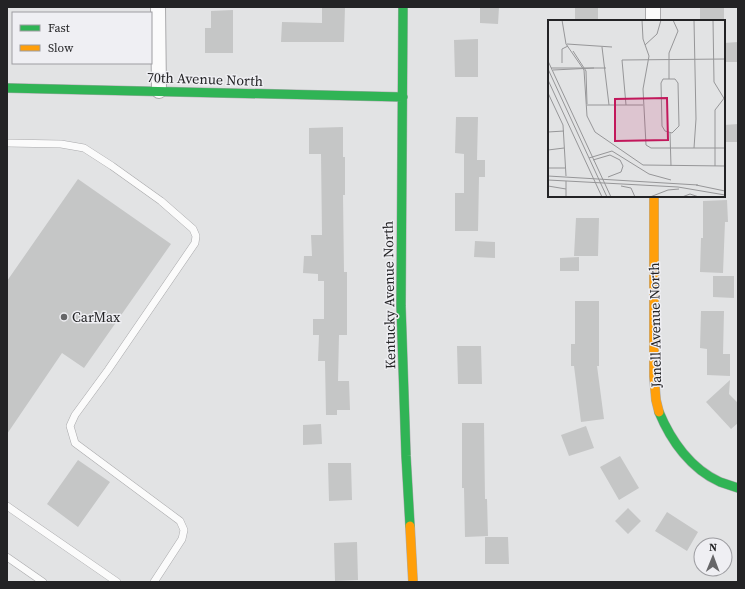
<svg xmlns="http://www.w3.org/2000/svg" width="745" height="589" viewBox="0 0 745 589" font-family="'Source Serif 4',serif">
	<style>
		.building { fill: #c5c6c6 }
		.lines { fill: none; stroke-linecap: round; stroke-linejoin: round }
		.lane-casing { stroke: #aaaaac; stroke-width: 8 }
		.street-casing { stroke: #aaaaac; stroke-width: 16 }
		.fast-casing { stroke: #aaaaac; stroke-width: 10 }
		.slow-casing { stroke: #aaaaac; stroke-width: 10 }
		.lane { stroke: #fbfbfb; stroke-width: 7 }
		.street { stroke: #fbfbfb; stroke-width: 14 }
		.fast { stroke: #30b455; stroke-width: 9 }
		.slow { stroke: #ff9f0a; stroke-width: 9 }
		.poi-dot { fill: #666668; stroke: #efeff3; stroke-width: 1.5 }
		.labels { text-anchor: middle; stroke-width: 3; stroke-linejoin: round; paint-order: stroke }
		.street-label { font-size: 14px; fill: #232325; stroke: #efeff3 }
		.poi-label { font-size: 14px; fill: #232325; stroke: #efeff3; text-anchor: start }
		.inset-road { fill: none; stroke: #969698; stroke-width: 1 }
		.view { fill: #c2185b; fill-opacity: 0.15; stroke: #c2185b; stroke-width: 2 }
		.inset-edge { fill: none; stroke: #232325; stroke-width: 2 }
	</style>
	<rect width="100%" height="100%" fill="#e2e3e4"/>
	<path class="building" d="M322,7H345L344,42H281L282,22L322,23Z
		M480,7H499L498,24L480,23Z
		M575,7H598V21H575Z
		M700,7H724V21H700Z
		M233,10V53H205V28H211V11Z
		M478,39V77H455L454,40Z
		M738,42V62H724V43Z
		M456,117H478L477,160H485V177H479L478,231H455V193H464V154L455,153Z
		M738,124V142H724V125Z
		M343,127V157H345V195H343L344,272H347V335H339L338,381H349L350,410H337V415H326L325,361H318L319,335H313V319H324V281H318V274L303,273L304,256H312L311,235H322L321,154H309V128Z
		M78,179L171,244L84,368L62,353L7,434V281Z
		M727,200L728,222H725L723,273L700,272L701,238H703V201Z
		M576,218H599L598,256H574Z
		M475,241L495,242V258L474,257Z
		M579,257V271H560V258Z
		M713,276H734V298L713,297Z
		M575,301H599V366H597L604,419L581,422L574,366H571V344H575Z
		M701,311H724L723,354H730V376L707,375V349L700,348Z
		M457,346H481L482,384H458Z
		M730,380L729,394L738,403V423L731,429L706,402Z
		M462,423H484L485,499H487L488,536L465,537L464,488H462Z
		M321,424L322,444L303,445V425Z
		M586,426L594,448L569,456L561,435Z
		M620,456L639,488L619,500L600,467Z
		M78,460L110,482L78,527L47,504Z
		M328,463H351L352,500L329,501Z
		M628,508L641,521L628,534L615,521Z
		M667,512L698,532L687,551L655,531Z
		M485,537H508L509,564H485Z
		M357,542L358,580L335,581L334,543Z"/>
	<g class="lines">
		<g class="lane-casing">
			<path id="lane" d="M7,143L61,144L84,148L112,166L161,201L193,229L196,236L195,243L108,370L75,415L70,426L75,443L180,521L184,530L182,539L154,582
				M7,506L117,582
				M7,557L43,582"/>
		</g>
		<g class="street-casing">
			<path id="street" d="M158,7L159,91
				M653,7V21"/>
		</g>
		<g class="fast-casing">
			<path id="fast" d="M403,7L401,306L406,456L410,526
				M7,88L403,97
				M659,412C671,441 691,469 720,482C726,484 732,486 738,488"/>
		</g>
		<g class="slow-casing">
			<path id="slow" d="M654,196V376L656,400L659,412
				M410,526L413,582"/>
		</g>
		<use href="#lane" class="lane"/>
		<use href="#street" class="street"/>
		<use href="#fast" class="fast"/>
		<use href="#slow" class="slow"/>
	</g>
	<circle class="poi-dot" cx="64" cy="317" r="4"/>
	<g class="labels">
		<g class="street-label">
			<text transform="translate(205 79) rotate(2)" y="5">70th Avenue North</text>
			<text transform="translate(389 295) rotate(-91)" y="5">Kentucky Avenue North</text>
			<text transform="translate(655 325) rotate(-91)" y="5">Janell Avenue North</text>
		</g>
		<g class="poi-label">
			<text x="72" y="322">CarMax</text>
		</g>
	</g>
	<g transform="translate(548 20)">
		<rect width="177" height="177" fill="#e2e3e4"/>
		<path class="inset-road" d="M14,0L18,24L36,50L39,96L47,112L95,145L177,146M94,0L95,19L101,36L95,69L98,125L103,128H177M165,0L166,62L177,80M19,24L64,27M97,25L109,14L113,0M54,27L61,85M25,31L38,51L39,84M0,41L63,177M14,43V29L20,26M3,48H58M0,49L59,177M5,50L46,48M115,59H127L130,63L131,106L124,113L117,111L114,106L113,63ZM121,59V33L130,11L125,0M0,60L54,177M0,73L15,105L18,156M39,85H95M78,85L74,40L177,39M0,112L16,111M122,113L123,146M146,128L148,99L146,0M0,130L16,128M41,138L64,131L101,154L123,160M45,140L62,135L72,140L75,146L73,152L60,157M167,146V90L177,77M0,148H17M0,156L150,165M0,160L130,167L177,175M18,161V177M148,165L177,171M0,166L18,169M73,166L83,168L87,177M102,177L120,170L131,169M134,177L142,174L151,177"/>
		<path class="view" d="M119,78L120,120L67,121V79Z"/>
		<rect width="177" height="177" class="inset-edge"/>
	</g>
	<rect width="745" height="589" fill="none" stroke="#232325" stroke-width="16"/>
	<rect x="12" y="12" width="140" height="52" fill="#efeff3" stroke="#9d9da1"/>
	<rect x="20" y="25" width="20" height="6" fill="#30b455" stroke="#9d9da1"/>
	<text x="48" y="32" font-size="12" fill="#232325">Fast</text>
	<rect x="20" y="45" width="20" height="6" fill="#ff9f0a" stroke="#9d9da1"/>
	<text x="48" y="52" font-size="12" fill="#232325">Slow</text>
	<g transform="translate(713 557) rotate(1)"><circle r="19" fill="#efeff3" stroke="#9d9da1"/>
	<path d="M0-3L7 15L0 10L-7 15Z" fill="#666668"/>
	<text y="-6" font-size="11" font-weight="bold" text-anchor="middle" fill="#232325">N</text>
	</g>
</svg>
